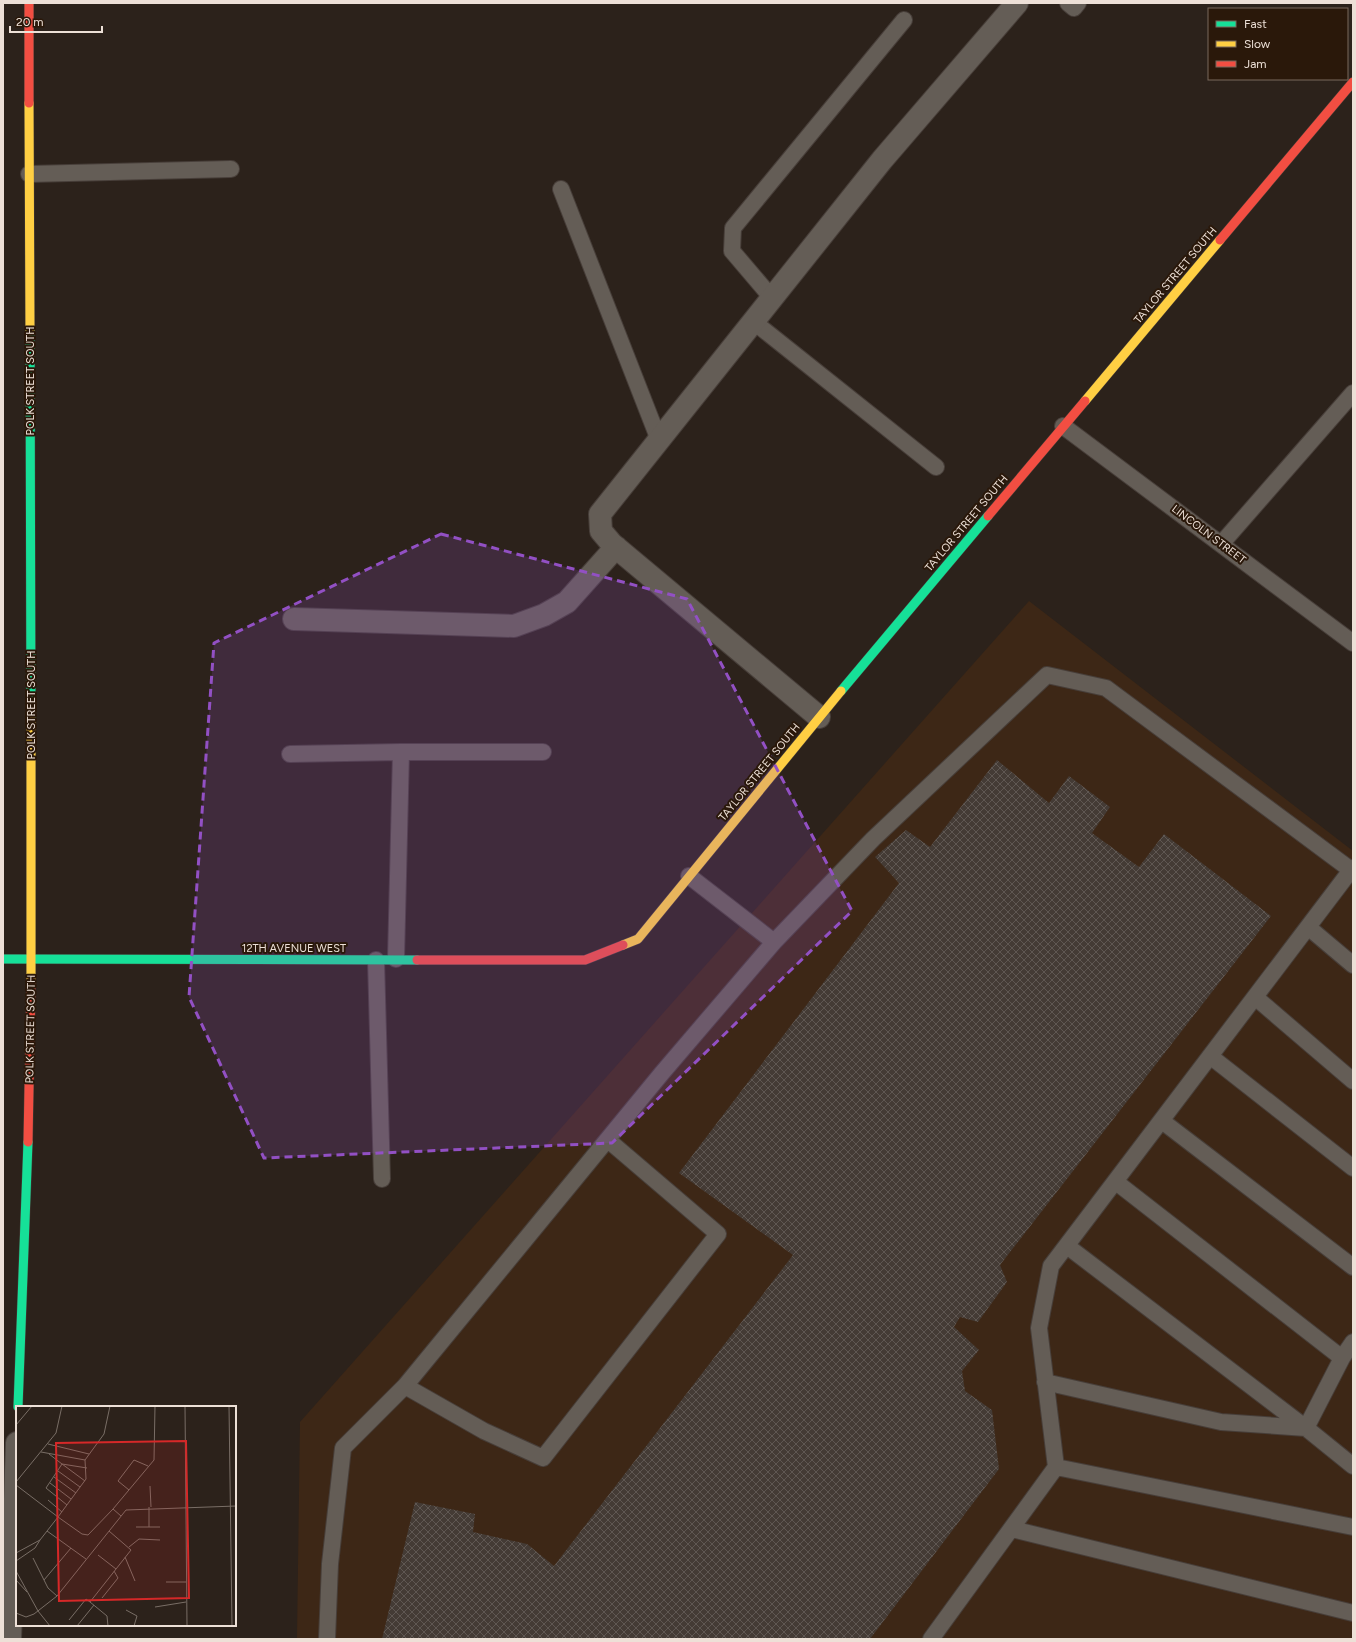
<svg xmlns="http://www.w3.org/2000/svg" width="1356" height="1642" viewBox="0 0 1356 1642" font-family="Figtree,sans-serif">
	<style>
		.built { fill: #3d2716 }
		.building { fill: url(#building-cross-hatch) }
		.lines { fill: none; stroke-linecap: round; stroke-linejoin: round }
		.lane-casing { stroke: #473e39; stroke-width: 18 }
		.street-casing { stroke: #473e39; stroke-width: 24 }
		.fast-casing { stroke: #473e39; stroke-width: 10 }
		.slow-casing { stroke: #473e39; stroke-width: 10 }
		.jam-casing { stroke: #473e39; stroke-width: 10 }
		.lane { stroke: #645d56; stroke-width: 16 }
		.street { stroke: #645d56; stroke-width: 22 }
		.fast { stroke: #16e098; stroke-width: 9 }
		.slow { stroke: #ffcf43; stroke-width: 9 }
		.jam { stroke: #f24e42; stroke-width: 9 }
		.marked { fill: #9250c4; fill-opacity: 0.2; stroke: #9250c4; stroke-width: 3; stroke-dasharray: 8 5; stroke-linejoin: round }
		.labels { text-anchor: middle; stroke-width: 4; stroke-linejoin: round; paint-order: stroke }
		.street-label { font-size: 11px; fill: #ede0d7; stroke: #2a180a }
		.inset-road { fill: none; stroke: #796e66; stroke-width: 1 }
		.view { fill: #d62828; fill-opacity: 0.15; stroke: #d62828; stroke-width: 2 }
		.inset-edge { fill: none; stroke: #ede0d7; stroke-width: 2 }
	</style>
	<defs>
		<pattern id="building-cross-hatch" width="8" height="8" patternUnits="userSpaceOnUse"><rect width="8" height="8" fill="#443b35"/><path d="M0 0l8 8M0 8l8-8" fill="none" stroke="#5f5752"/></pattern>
	</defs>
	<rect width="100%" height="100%" fill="#2c221b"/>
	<path class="built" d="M1029,601L1353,851V1639H297L300,1422Z"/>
	<path class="building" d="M997,760L1049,803L1069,776L1110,807L1092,833L1139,867L1164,834L1271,916L1000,1265L1007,1282L978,1322L960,1317L954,1327L979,1350L962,1371L965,1391L992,1410L999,1469L870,1639H382L415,1502L475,1514L473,1532L527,1544L554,1566L793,1255L679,1173L899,883L875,857L906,830L930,847Z"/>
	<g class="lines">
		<g class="lane-casing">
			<path id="lane" d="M1068,3L1074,8L1078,3
				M29,174L231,169
				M561,189L659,440
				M772,298L732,251L733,228L904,20
				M754,322L936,467
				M1063,426L1353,643
				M1222,543L1353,393
				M290,754L401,752H543
				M1308,927L1353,965
				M774,942L873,839L1047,675L1106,688L1351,870L1353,868
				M396,959L401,752
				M376,960L382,1179
				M1255,997L1353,1081
				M1210,1056L1353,1168
				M1162,1121L1353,1267
				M1116,1182L1342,1358
				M1353,1342L1342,1358L1306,1428L1353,1466
				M1045,1382L1221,1422L1306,1428L1067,1246
				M405,1386L484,1431L543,1458L718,1234L608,1140
				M1056,1467L1353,1527
				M1012,1529L1353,1613
				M327,1639L330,1564L343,1448L405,1386L662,1073L774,942L689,876
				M931,1639L1056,1467L1039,1328L1051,1266L1351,870L1353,872"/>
		</g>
		<g class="street-casing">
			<path id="street" d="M294,619L514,626L544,615L567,602L616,547
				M819,717L612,544L601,531L600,514L882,160L1017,3
				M10,1639L17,1443"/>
		</g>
		<g class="fast-casing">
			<path id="fast" d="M30,331L31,719
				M841,691L988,516
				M3,959L417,960
				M18,1407L28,1142"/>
		</g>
		<g class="slow-casing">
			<path id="slow" d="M29,103L30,331
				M1085,401L1220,240
				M31,719V982
				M623,945L638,939L841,691"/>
		</g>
		<g class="jam-casing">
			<path id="jam" d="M29,3V103
				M1220,240L1353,82
				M988,516L1085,401
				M417,960H585L623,945
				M28,1142L31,982"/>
		</g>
		<use href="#lane" class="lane"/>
		<use href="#street" class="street"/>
		<use href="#fast" class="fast"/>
		<use href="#slow" class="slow"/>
		<use href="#jam" class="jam"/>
	</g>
	<path class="marked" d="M441,534L687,599L852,911L612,1143L264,1158L189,997L214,643Z"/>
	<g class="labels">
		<g class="street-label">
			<text transform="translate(1175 275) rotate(-50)" y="4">TAYLOR STREET SOUTH</text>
			<text transform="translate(30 381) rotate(-90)" y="4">POLK STREET SOUTH</text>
			<text transform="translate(966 523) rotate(-50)" y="4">TAYLOR STREET SOUTH</text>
			<text transform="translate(1209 534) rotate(37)" y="4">LINCOLN STREET</text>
			<text transform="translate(31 705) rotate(-90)" y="4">POLK STREET SOUTH</text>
			<text transform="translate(759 772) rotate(-51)" y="4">TAYLOR STREET SOUTH</text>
			<text x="294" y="952">12TH AVENUE WEST</text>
			<text transform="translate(30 1029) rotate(-89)" y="4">POLK STREET SOUTH</text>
		</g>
	</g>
	<g transform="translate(16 1406)">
		<rect width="220" height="220" fill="#2c221b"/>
		<path class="inset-road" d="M169,0L171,220M213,0L216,220M0,19L16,0M32,38L73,48M25,46L69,54M33,48L46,58L30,82L51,99M42,65L64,81M38,71L60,87M69,75L46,58L71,62M0,76L40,27L46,0M34,77L55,93M0,79L42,111L70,73L69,54L88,28L94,0M134,80L135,101M113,84L102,75L118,54L132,60M32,94L46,106M105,110L97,103L138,54L139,0M120,121H144M133,121V101M31,125L70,153M24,134L42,111L66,128L72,129L97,103M113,141L123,133L144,134M0,147L24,134L19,142L0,155M82,149L100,163M109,151L119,175M17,152L32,182L41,190M0,165L22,205L34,220M0,174L11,186M28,174L55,142M150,176H170M86,192L102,172L98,165M139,201L170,196M110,204L121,210L118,220M0,207L10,211L18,208L41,190L110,104L220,100M53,214L70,193L74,196M61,220L78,199M92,220L91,210L74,196L115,144L93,125"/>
		<path class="view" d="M170,35L173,192L43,195L40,37Z"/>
		<rect width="220" height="220" class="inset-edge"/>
	</g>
	<rect width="1356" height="1642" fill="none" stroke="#ede0d7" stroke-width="8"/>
	<rect x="1208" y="8" width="140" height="72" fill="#2a180a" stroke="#78685c"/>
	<rect x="1216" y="21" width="20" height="6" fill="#16e098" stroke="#78685c"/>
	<text x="1244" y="28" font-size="12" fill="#ede0d7">Fast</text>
	<rect x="1216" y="41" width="20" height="6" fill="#ffcf43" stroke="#78685c"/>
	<text x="1244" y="48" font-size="12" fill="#ede0d7">Slow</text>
	<rect x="1216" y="61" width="20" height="6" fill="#f24e42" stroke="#78685c"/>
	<text x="1244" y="68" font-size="12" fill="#ede0d7">Jam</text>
	<path d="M10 26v6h92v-6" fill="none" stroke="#ede0d7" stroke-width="2"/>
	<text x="16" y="26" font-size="12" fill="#ede0d7" stroke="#2a180a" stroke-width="3" paint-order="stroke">20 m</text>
</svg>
